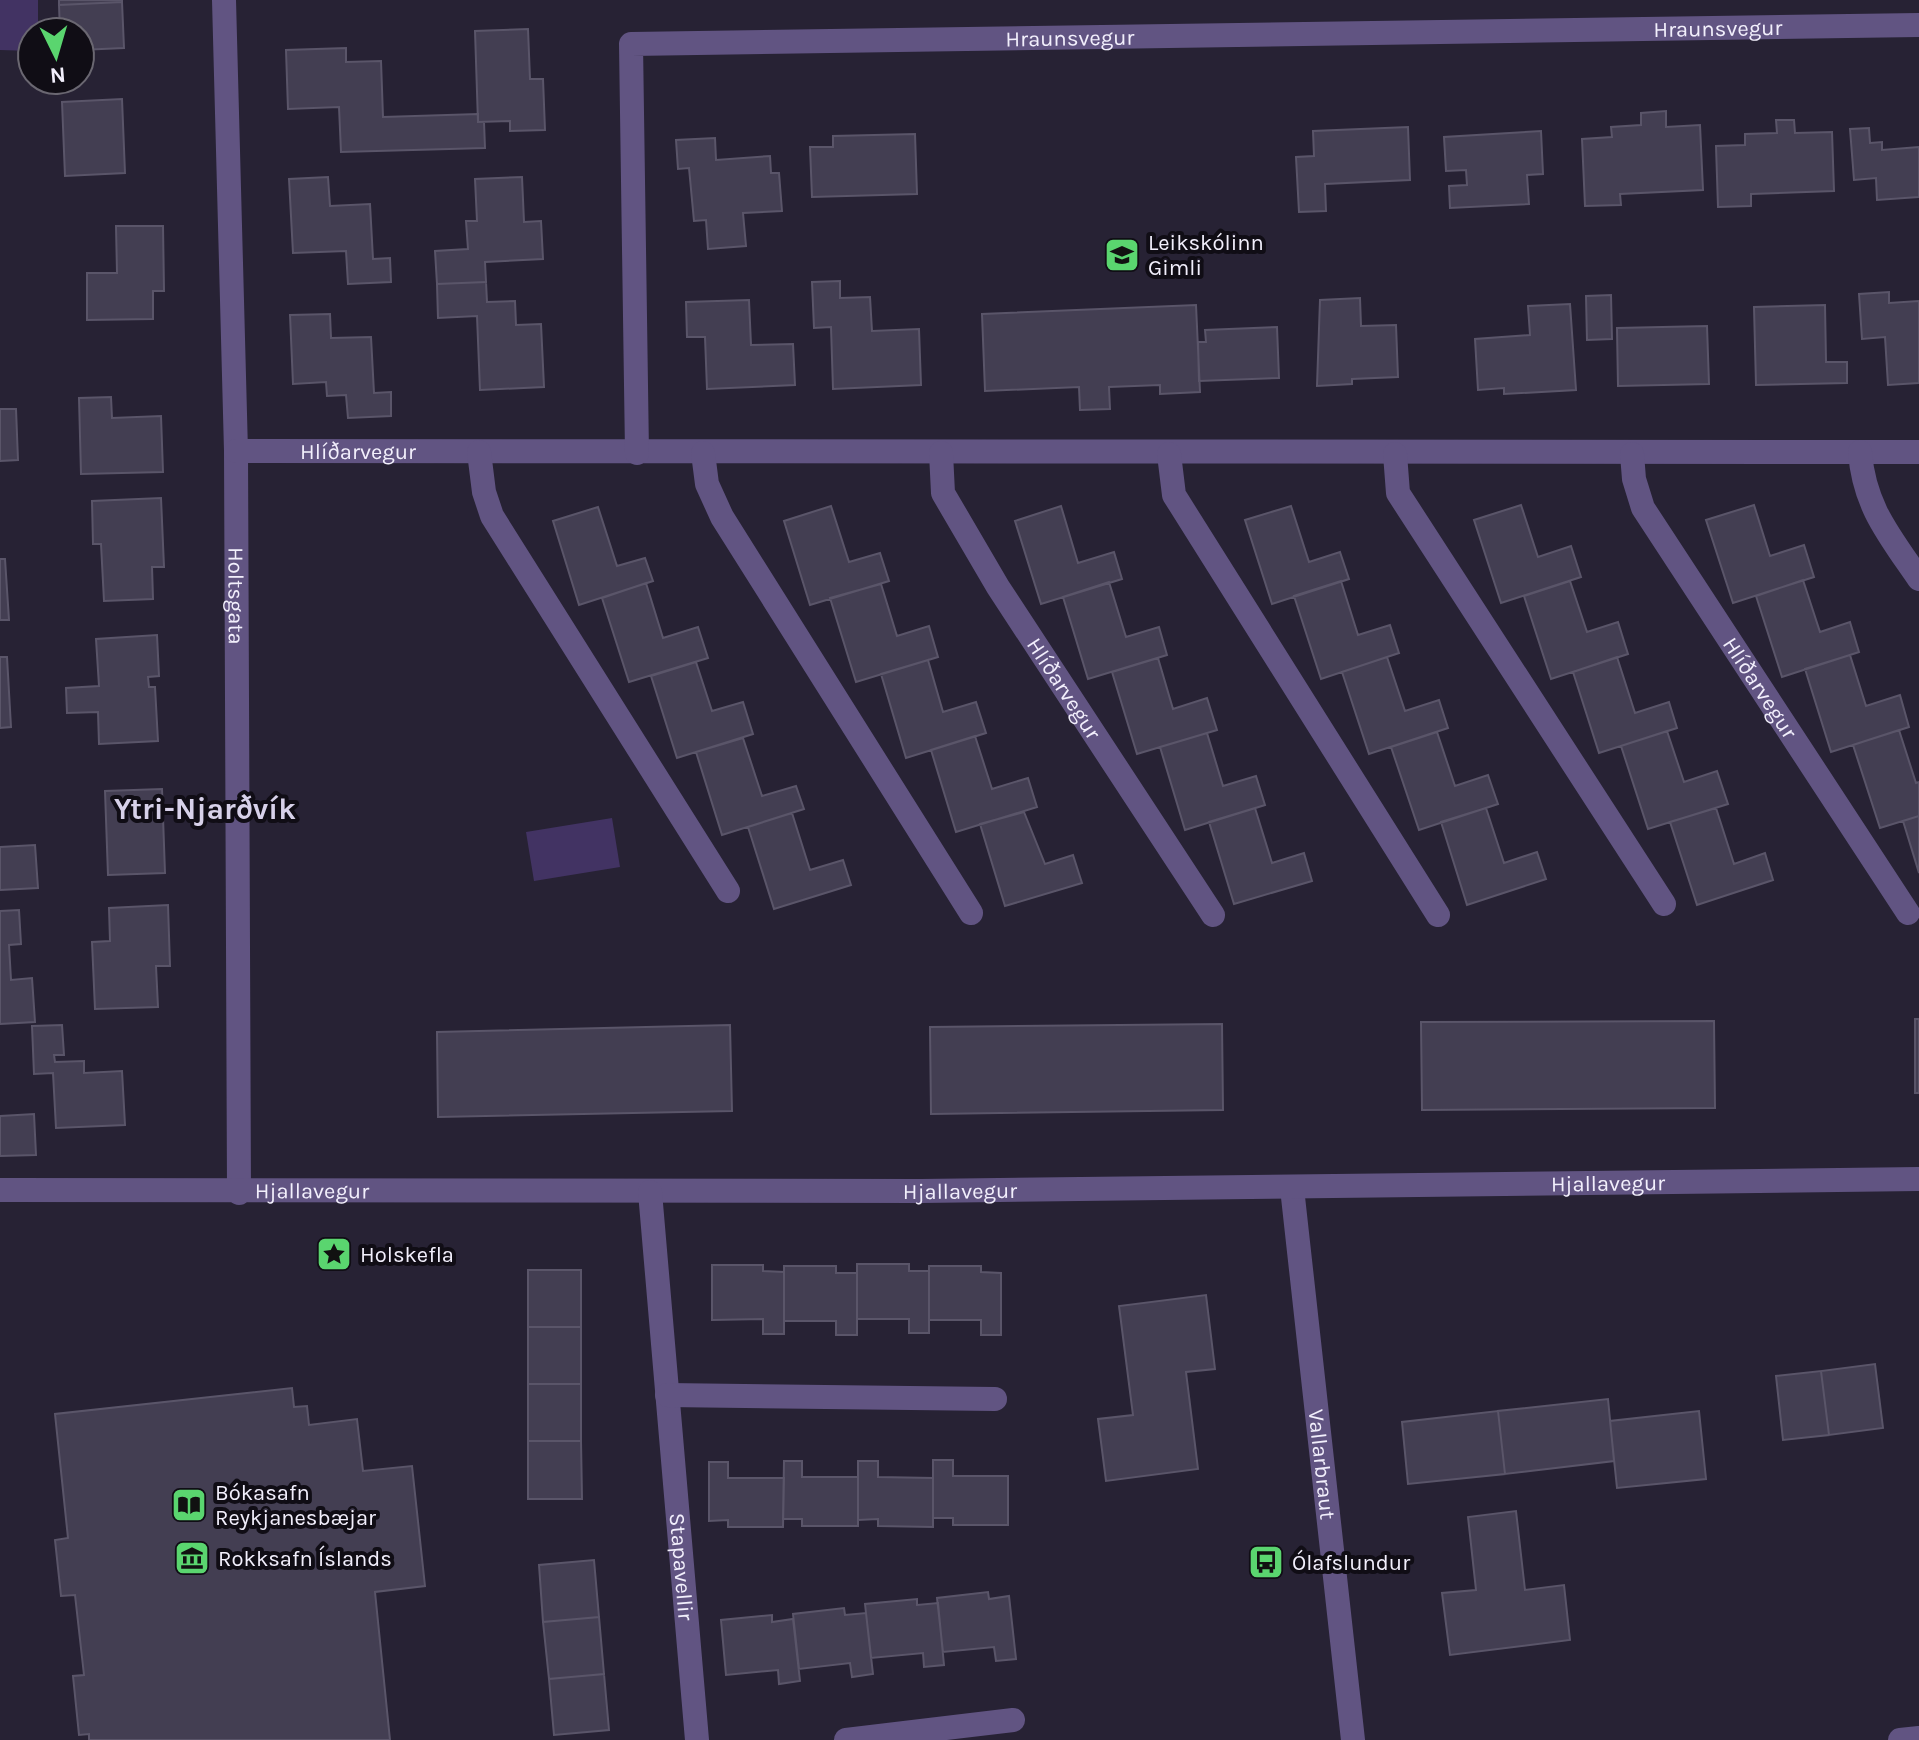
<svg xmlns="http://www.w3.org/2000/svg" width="1919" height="1740" viewBox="0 0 1919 1740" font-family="Karla,sans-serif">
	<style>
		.green { fill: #423363 }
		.building { fill: #433e52; stroke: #5a5569; stroke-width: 2 }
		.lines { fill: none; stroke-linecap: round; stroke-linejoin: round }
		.minor { stroke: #615482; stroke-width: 24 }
		.labels { text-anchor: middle; stroke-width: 8; stroke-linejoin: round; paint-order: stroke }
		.street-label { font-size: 22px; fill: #f2effc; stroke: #100d15 }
		.poi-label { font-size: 22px; fill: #f2effc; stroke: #100d15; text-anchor: start }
		.district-label { font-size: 30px; font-weight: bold; fill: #d7d1e9; stroke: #100d15 }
	</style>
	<rect width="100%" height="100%" fill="#272234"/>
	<path class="green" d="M0,0H38V32H32V51L0,50Z
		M612,818L620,867L534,881L526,832Z"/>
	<path class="building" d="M59,0H122V2L59,5Z
		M122,2L124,48L80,50V32H60L59,5Z
		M528,29L530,79H543L545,130L510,131V121L478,122L475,31Z
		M346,48V62L381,61L383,117L478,114V122H484L485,148L341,152L339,107L288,109L286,50Z
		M122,99L125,173L65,176L62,102Z
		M1666,111V127L1700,125L1703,190L1620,194L1621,205L1585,206L1582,139L1612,137L1611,127L1641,125V113Z
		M1776,120H1794L1795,133L1832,132L1834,191L1751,194V206L1718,207L1716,146L1745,145V134L1777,133Z
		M1408,127L1410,180L1325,184L1326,211L1299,212L1296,157L1314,156L1313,131Z
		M1869,128L1870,143L1882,142V150L1919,147V197L1877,200L1876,178L1854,180L1850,129Z
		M1541,131L1543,174L1527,175L1529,204L1450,208L1449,186L1467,185L1466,170L1446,171L1444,137Z
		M915,134L917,194L812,197L810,147H833V136Z
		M715,138L716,160L770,156L771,173H779L782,211L743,213L746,246L708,249L706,220L694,221L689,168L678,169L676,140Z
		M328,177L330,206L370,204L373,259L390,258L391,282L348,284L346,251L293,253L289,179Z
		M522,177L524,222L541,221L543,259L485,262L486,282L437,284L435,251L468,249L466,221H477L475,179Z
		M116,226H163L164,291H153V319L87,320V273H117Z
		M840,281V298L870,297L872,331L919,329L921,385L833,389L831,327L814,328L812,282Z
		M486,282L487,302L515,301L516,325L541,324L544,387L480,390L477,316L438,318L437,284Z
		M1889,292V303L1919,301V383L1888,385L1885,337L1862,339L1859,294Z
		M1611,295L1612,339L1587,340L1586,296Z
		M1360,298L1361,326L1396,325L1398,377L1352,379V384L1317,386L1320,300Z
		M749,300L751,345L793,344L795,385L707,389L705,337H687L686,302Z
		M1570,304L1576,390L1504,394V388L1478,390L1475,339L1530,335L1528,306Z
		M1196,305L1200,392L1160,394V385L1109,387L1110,409L1080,410L1079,387L985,391L982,314Z
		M1825,305L1826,362H1847V383L1756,385L1754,307Z
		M330,314L331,338L371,337L374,393L391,392V416L348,418L346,395L327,396L326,382L293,384L290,315Z
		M1707,326L1709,384L1618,386L1617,328Z
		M1277,327L1279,378L1199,381L1198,342H1206L1205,330Z
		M111,397L112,418L161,416L163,472L81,474L79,398Z
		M0,409H16L18,460L0,461Z
		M161,498L164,567H152L153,599L104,601L101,544H93L92,501Z
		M1521,505L1538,557L1571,546L1581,577L1501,603L1474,520Z
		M1754,505L1770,556L1804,545L1814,577L1733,603L1706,520Z
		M831,506L849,562L880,553L889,581L810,605L784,521Z
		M1061,506L1078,563L1114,552L1122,579L1041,604L1015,521Z
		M1291,506L1309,562L1340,552L1349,579L1272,604L1245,520Z
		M598,507L617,566L645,558L653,581L579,605L553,521Z
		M0,559H5L9,620H0Z
		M1803,580L1820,632L1850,622L1859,652L1782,677L1756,596Z
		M1341,581L1358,635L1390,625L1399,653L1321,679L1294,596Z
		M1570,581L1587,632L1618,622L1628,654L1551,679L1524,596Z
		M1109,582L1126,637L1159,627L1167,655L1088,679L1063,597Z
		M646,583L663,638L698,627L708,658L629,682L602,598Z
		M881,584L897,636L929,626L938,657L856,682L830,598Z
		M157,635L159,676L148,677L149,687H155L158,741L99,744L98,712L67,713L66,688L99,686L96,639Z
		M1850,655L1866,706L1900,695L1909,727L1831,752L1805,669Z
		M0,657H7L11,727L0,728Z
		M1387,657L1405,711L1439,700L1448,728L1369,754L1342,672Z
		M1617,657L1635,713L1669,702L1677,728L1599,753L1573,672Z
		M1158,658L1173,709L1207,698L1217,730L1137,754L1112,672Z
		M928,660L943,712L976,702L986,733L906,758L881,674Z
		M696,662L712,711L743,702L753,734L677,758L651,676Z
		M1899,730L1916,783L1919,782V816L1880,828L1853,745Z
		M1667,731L1684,782L1717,771L1728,804L1648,829L1621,746Z
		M1437,732L1455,786L1488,775L1498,804L1419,830L1391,747Z
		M1207,733L1223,786L1256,776L1265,805L1185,830L1160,747Z
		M975,736L992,789L1028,778L1037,807L956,832L931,750Z
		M743,738L762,796L796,786L804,809L722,835L696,752Z
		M162,789L165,873L108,875L105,791Z
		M1255,808L1272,863L1304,853L1312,881L1234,904L1209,822Z
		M1486,808L1504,863L1537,852L1546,879L1467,905L1441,822Z
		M1716,808L1734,864L1765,853L1773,880L1697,905L1670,822Z
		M1024,812L1045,864L1073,855L1082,883L1005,906L980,824Z
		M792,813L810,870L843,860L851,885L774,909L748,827Z
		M1919,816V873L1903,821Z
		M35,845L38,888L0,890V847Z
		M168,905L170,966H156L158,1007L95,1009L92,942L110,941L109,908Z
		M19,910L21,944L9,945L11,980L32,978L35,1022L0,1024V911Z
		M1915,1019H1919V1093H1915Z
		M1714,1021L1715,1108L1422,1110L1421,1022Z
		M1222,1024L1223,1110L931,1114L930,1027Z
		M62,1025L64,1055H54L55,1062L84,1061V1073L122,1071L125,1125L56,1128L53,1073L34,1074L32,1026Z
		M730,1025L732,1111L438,1117L437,1032Z
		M34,1114L36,1155L0,1156V1116Z
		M857,1264H909V1271H929V1333H909V1319H857Z
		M712,1265H763V1271L784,1272V1334H763V1319L712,1320Z
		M784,1266H836V1273H857V1335H836V1321H784Z
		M929,1266H981V1272L1001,1273V1335H981V1320H929Z
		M528,1270H581V1327H528Z
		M1206,1295L1215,1369L1186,1372L1198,1469L1106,1481L1098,1419L1133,1415L1119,1306Z
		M528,1327H581V1384H528Z
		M1875,1364L1883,1428L1829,1435L1821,1371Z
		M1821,1371L1829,1435L1783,1440L1776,1376Z
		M528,1384H581V1441H528Z
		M292,1388L294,1407L307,1406L309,1425L357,1419L363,1471L412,1466L425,1586L375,1592L390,1740H89V1734L79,1735L73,1676L84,1675L75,1595L61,1596L55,1540L68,1538L55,1414Z
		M1608,1399L1614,1461L1505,1474L1498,1411Z
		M1498,1411L1505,1474L1408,1484L1402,1422Z
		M1699,1411L1706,1479L1617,1488L1610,1421Z
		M528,1441H581L582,1499H528Z
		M933,1460H953V1476H1008V1525H953V1518H933Z
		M784,1461H802V1477H858V1526H802V1519H783Z
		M858,1461H878V1477L933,1478V1527L878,1526V1519L858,1520Z
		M709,1462H728V1478H784L783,1527H728V1520L709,1521Z
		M1516,1511L1525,1590L1564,1585L1570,1640L1450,1655L1442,1593L1476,1590L1468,1517Z
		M594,1560L599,1617L543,1622L539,1565Z
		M988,1592L989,1599L1009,1596L1016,1659L996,1661L994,1647L943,1652L937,1598Z
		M917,1599V1605L938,1603L944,1665L924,1667L923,1653L871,1658L865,1604Z
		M844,1608L845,1615L866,1613L873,1674L852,1677L850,1663L799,1669L793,1614Z
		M772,1615V1622L793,1619L800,1681L779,1684L778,1670L726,1675L721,1620Z
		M599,1617L604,1674L549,1679L543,1622Z
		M604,1674L609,1730L554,1735L549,1679Z"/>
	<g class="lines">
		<g class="minor">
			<path id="s1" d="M224,0L236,451L239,1193"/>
			<path id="s2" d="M236,451L1919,452"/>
			<path d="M479,452L484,492L492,516L728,891"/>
			<path d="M1860,452C1864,506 1889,535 1919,579"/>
			<path id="s3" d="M637,453L631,44L1919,25"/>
			<path d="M703,453L707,484L722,517L971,913"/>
			<path id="s4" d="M941,453L943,493L998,587L1213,915"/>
			<path d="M1169,454L1174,495L1438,915"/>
			<path d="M1395,454L1398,493L1664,904"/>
			<path id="s5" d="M1632,454L1634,479L1643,508L1908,913"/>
			<path id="s6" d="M1292,1188L1353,1740"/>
			<path id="s7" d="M0,1190L921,1191L1919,1179"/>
			<path id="s8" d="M650,1192L697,1740"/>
			<path d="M667,1395L995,1399"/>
			<path d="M846,1740L1013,1720"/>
			<path d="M1900,1740L1919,1738"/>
		</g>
	</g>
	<defs>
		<g id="school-square" transform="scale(1.8)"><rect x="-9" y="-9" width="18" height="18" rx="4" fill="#5ad56f" stroke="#100d15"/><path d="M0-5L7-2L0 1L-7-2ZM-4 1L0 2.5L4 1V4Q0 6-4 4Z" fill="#111"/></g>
		<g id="sight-square" transform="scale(1.8)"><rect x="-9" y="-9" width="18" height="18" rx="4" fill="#5ad56f" stroke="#100d15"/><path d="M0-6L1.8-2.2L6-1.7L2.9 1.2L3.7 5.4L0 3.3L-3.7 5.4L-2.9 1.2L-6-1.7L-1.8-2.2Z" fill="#111"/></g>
		<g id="library-square" transform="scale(1.8)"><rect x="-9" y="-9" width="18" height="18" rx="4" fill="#5ad56f" stroke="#100d15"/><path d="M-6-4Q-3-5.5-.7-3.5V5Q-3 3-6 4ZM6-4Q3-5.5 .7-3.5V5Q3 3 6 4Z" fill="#111"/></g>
		<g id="museum-square" transform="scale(1.8)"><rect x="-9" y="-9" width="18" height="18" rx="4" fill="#5ad56f" stroke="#100d15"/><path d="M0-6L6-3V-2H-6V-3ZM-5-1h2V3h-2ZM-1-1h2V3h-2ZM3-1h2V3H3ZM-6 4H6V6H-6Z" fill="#111"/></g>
		<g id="bus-square" transform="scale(1.8)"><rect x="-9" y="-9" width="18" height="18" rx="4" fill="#5ad56f" stroke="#100d15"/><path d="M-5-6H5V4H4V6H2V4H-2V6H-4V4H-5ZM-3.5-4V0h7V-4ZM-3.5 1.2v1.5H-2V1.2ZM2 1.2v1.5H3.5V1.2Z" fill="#111"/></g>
	</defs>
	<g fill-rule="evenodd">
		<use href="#school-square" x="1122" y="255"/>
		<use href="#sight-square" x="334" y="1254"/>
		<use href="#library-square" x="189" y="1505"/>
		<use href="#museum-square" x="192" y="1558"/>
		<use href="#bus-square" x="1266" y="1562"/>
	</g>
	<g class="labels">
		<g class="street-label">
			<text dy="8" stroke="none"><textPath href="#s3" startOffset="1496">Hraunsvegur</textPath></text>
			<text dy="8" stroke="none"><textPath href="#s3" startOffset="848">Hraunsvegur</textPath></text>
			<text dy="8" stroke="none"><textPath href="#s2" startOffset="122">Hlíðarvegur</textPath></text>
			<text dy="8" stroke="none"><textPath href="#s1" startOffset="596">Holtsgata</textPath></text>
			<text dy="8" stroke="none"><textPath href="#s5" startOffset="270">Hlíðarvegur</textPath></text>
			<text dy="8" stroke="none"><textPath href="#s4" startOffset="270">Hlíðarvegur</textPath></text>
			<text dy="8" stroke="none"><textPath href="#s7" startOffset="1608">Hjallavegur</textPath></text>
			<text dy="8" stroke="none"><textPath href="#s7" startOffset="960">Hjallavegur</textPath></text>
			<text dy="8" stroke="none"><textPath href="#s7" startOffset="312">Hjallavegur</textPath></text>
			<text dy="8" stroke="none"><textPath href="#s6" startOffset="278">Vallarbraut</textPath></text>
			<text dy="8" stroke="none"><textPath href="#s8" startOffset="376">Stapavellir</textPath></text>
		</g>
		<g class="poi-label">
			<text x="1148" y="250">Leikskólinn<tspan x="1148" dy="25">Gimli</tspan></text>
			<text x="360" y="1262">Holskefla</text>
			<text x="215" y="1500">Bókasafn<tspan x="215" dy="25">Reykjanesbæjar</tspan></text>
			<text x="218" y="1566">Rokksafn Íslands</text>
			<text x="1292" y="1570">Ólafslundur</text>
		</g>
		<g class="district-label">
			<text x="205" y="819">Ytri-Njarðvík</text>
		</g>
	</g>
	<g transform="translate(56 56) rotate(175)"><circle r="38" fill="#100d15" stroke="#6a6771" stroke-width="2"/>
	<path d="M0-6L14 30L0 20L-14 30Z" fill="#5ad56f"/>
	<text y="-12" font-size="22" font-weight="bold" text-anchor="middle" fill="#f2effc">N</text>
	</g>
</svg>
